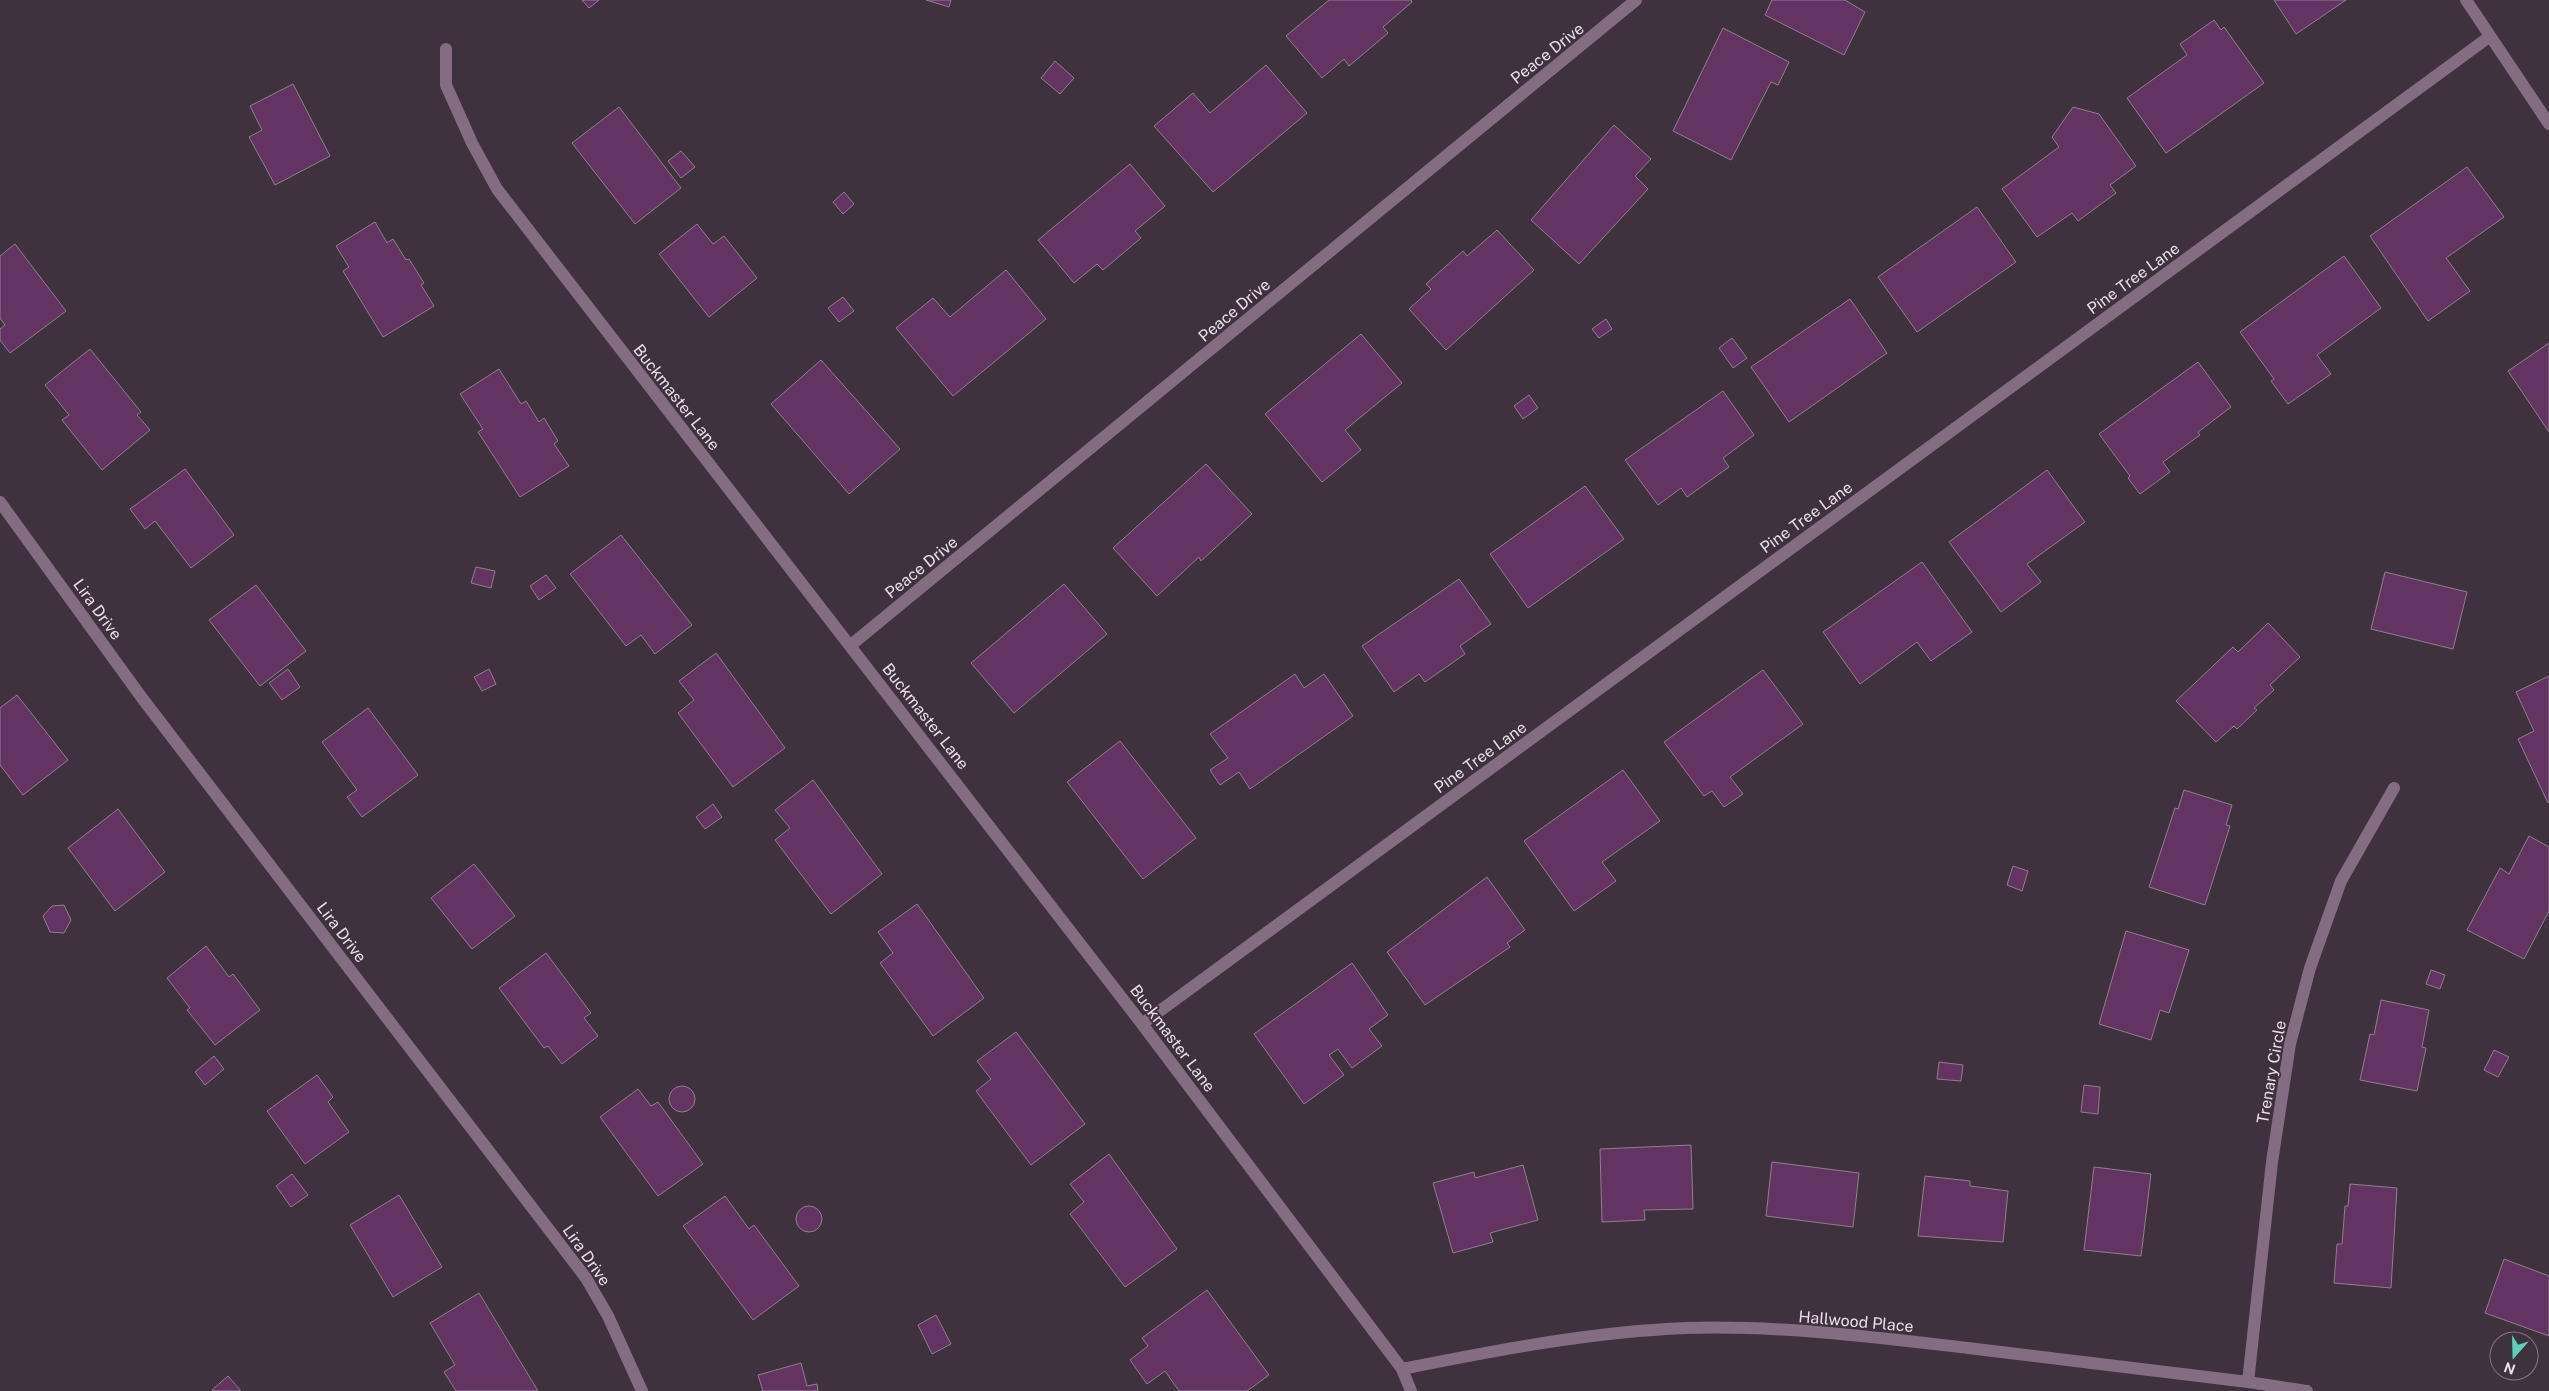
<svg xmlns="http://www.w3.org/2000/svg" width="2549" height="1391" viewBox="0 0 2549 1391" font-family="'Public Sans',sans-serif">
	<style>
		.building { fill: #633462; stroke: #907f8f }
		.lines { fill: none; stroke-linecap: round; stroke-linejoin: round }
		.minor { stroke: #846d83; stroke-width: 12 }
		.labels { text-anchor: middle; stroke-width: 4; stroke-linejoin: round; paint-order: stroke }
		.street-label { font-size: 16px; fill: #eae0e9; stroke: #3f313e }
	</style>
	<rect width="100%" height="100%" fill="#3f313e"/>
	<path class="building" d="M582,0H599L589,8Z
		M926,0H951L949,7Z
		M1329,0H1411L1412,2L1383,27L1388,33L1349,66L1344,59L1322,78L1286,36Z
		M1772,0H1845L1865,12L1844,55L1765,15Z
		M2274,0H2346L2296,34Z
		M2214,20L2221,30L2224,27L2264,83L2166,153L2127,98L2187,55L2180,44Z
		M1723,28L1789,62L1778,85L1771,82L1731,160L1673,131Z
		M1055,61L1074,78L1060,94L1041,78Z
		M1266,65L1307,113L1213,192L1154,126L1193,93L1210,113Z
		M293,84L330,156L275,185L249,137L262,130L250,106Z
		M619,107L681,188L635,224L572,143Z
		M2073,107L2099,114L2136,166L2110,185L2116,193L2078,221L2072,213L2037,237L2002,189L2059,147L2052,137Z
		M1614,125L1651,159L1635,176L1648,189L1579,264L1531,220Z
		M681,151L695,167L681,178L668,161Z
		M1130,164L1165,206L1135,231L1141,238L1103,270L1097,264L1074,283L1038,240Z
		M2467,167L2504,217L2446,258L2470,291L2428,321L2370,236Z
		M844,192L854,204L843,214L833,202Z
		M1977,207L2016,262L1917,332L1878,277Z
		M375,222L387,243L393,239L406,260L409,259L424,283L421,285L434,306L383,337L343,271L349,267L336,246Z
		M697,224L713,244L724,236L757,278L709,317L659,254Z
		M1497,230L1534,270L1446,350L1409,309L1431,289L1426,284L1463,251L1467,256Z
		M15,244L66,311L10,353L0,340V329L5,325L0,318V256Z
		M2344,256L2381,308L2317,355L2331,374L2288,404L2271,381L2274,379L2240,332Z
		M1006,270L1046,319L953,396L896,328L933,298L950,317Z
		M843,297L854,311L839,322L828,308Z
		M1850,299L1887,353L1789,422L1751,367Z
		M1606,319L1612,329L1599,338L1592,329Z
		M1361,334L1402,383L1345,430L1361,450L1322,482L1265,414Z
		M1732,338L1747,358L1733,368L1719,348Z
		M2549,343V432L2508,371Z
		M90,349L141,412L137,415L150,430L102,470L62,420L69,415L45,385Z
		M821,360L900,449L849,494L771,404Z
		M2198,362L2231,407L2198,432L2200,435L2163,462L2170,472L2140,494L2128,478L2130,476L2099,434Z
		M499,369L521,404L526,401L539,422L544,418L558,441L554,444L569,466L520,497L478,432L483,429L460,394Z
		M1723,391L1754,435L1723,458L1729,467L1687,497L1681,488L1658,505L1625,460Z
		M1529,395L1538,408L1523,419L1514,406Z
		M1206,464L1252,514L1201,561L1199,557L1157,596L1113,548Z
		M185,469L234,535L191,568L155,521L145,529L130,509Z
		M2047,470L2085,522L2027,564L2041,582L2001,612L1949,542Z
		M1585,486L1624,539L1528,608L1490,554Z
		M621,535L692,625L655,654L641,635L626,646L570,574Z
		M1922,562L1972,632L1931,661L1917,642L1860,684L1823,632Z
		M476,567L495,571L491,588L471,583Z
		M2385,572L2467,592L2453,649L2371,629Z
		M546,575L556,588L539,600L530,586Z
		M1459,579L1491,624L1460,646L1465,654L1425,682L1419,674L1394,692L1362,646Z
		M1064,584L1107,634L1014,713L971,663Z
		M256,585L306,651L260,686L209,620Z
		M2268,623L2300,657L2270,685L2274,690L2254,708L2257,710L2237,729L2234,726L2216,742L2176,701L2233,647L2238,652Z
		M716,653L785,748L733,787L678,713L694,700L679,681Z
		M288,669L300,687L282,700L269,683Z
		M489,669L496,684L482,691L474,677Z
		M1763,670L1803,724L1730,777L1743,794L1724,807L1712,791L1704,796L1664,742Z
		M1295,674L1304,688L1324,674L1353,716L1250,789L1239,772L1220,785L1210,770L1228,758L1210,734Z
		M2549,676V802L2548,803L2518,739L2534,731L2516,692Z
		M17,695L68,760L23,795L0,765V708Z
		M368,708L418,775L362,817L347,797L357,790L322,742Z
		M1120,741L1196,838L1143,879L1067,782Z
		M1623,770L1660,821L1602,862L1616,881L1574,911L1524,841Z
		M813,780L882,874L831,914L775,840L790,828L775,810Z
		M2184,790L2232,805L2226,825L2230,826L2205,905L2149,887L2175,808L2178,809Z
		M713,804L722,817L705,829L696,817Z
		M118,809L165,872L115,911L68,848Z
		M2529,836L2549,847V911L2524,959L2467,930L2500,868L2509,874Z
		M474,864L515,916L472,949L431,898Z
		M2013,866L2028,871L2022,891L2007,885Z
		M1487,877L1525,930L1507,943L1510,947L1425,1005L1387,952Z
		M917,904L984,998L933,1036L880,963L893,953L878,932Z
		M64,905L71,920L64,933L50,932L43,916L52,906Z
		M2126,931L2189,950L2169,1013L2160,1010L2151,1040L2099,1024Z
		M206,946L229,977L233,974L260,1010L215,1045L187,1010L190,1008L167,978Z
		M546,953L591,1013L584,1018L598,1036L562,1064L548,1046L544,1048L499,988Z
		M1352,963L1388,1015L1369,1029L1382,1046L1352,1068L1338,1049L1329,1055L1344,1075L1304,1104L1254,1034Z
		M2431,970L2445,975L2440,989L2426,984Z
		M2381,1000L2429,1010L2422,1047L2426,1048L2417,1091L2360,1080L2370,1034L2374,1035Z
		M1016,1032L1085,1124L1031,1165L976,1091L991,1079L977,1061Z
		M2494,1050L2509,1057L2498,1077L2484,1070Z
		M214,1056L224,1069L205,1085L195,1072Z
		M1939,1062L1963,1065L1961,1081L1937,1079Z
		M317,1075L333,1097L328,1102L349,1132L305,1164L267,1111Z
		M2084,1085L2100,1087L2098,1114L2081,1112Z
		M669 1099a13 13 0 1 1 26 0a13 13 0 1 1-26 0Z
		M638,1089L651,1106L658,1102L703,1164L658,1196L600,1117Z
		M1691,1145L1693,1209L1644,1210L1645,1220L1602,1222L1600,1149Z
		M1109,1154L1177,1249L1125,1287L1070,1214L1084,1202L1070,1184Z
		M1772,1162L1859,1173L1853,1227L1766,1216Z
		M1523,1165L1538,1220L1490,1233L1493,1242L1453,1253L1433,1183L1474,1172L1475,1178Z
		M2094,1167L2151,1174L2141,1256L2084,1250Z
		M292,1174L308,1195L291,1207L276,1186Z
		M1925,1176L1970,1181V1186L2008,1191L2003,1242L1918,1236Z
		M2350,1184L2397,1188L2391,1288L2334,1283L2337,1244H2342L2345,1206H2348Z
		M399,1195L442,1267L393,1297L350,1225Z
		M725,1196L749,1229L754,1225L799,1286L753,1320L683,1226Z
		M796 1219a13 13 0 1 1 26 0a13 13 0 1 1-26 0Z
		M2504,1259L2549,1276V1336L2485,1313Z
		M1207,1290L1269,1375L1247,1391H1179L1165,1371L1147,1384L1130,1360L1148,1346L1142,1338Z
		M479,1293L538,1391H456L444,1372L455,1365L430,1323Z
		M936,1315L951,1344L932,1354L918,1325Z
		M801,1363L807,1386L817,1384L818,1391H763L758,1375Z
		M228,1376L241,1391H213L212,1390Z"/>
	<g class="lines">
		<path class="minor" d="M2466,0L2549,124
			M446,49V85L472,143L497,189L1142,1024L1402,1369L1411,1391
			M0,502L142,698L586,1278L608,1316L642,1391
			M851,645L1636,0
			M1142,1024L2489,37
			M1402,1369C1497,1350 1590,1332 1686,1328C1780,1325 1875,1337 1968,1348C2061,1359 2155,1371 2248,1382L2307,1391
			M2248,1382L2272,1162L2290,1044L2310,968L2341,881L2394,788"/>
	</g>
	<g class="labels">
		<g class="street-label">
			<text transform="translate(1547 53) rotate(-38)" y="6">Peace Drive</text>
			<text transform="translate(2133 278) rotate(-36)" y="6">Pine Tree Lane</text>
			<text transform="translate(1234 310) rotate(-40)" y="6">Peace Drive</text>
			<text transform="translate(677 397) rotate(52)" y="6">Buckmaster Lane</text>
			<text transform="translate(1806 517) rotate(-36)" y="6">Pine Tree Lane</text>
			<text transform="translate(921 567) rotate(-39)" y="6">Peace Drive</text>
			<text transform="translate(98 609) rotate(54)" y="6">Lira Drive</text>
			<text transform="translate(926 716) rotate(52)" y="6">Buckmaster Lane</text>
			<text transform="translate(1480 757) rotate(-36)" y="6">Pine Tree Lane</text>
			<text transform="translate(342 932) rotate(53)" y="6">Lira Drive</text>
			<text transform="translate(1173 1038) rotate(53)" y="6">Buckmaster Lane</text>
			<text transform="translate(2271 1072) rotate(-80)" y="6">Trenary Circle</text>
			<text transform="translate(587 1255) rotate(55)" y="6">Lira Drive</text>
			<text transform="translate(1856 1321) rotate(5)" y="6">Hallwood Place</text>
		</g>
	</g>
	<g transform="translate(2514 1356) rotate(200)"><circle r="24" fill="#3f313e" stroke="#837782"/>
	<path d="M0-4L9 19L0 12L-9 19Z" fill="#5eceb8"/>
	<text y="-8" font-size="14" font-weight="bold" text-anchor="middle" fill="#eae0e9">N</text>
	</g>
</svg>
